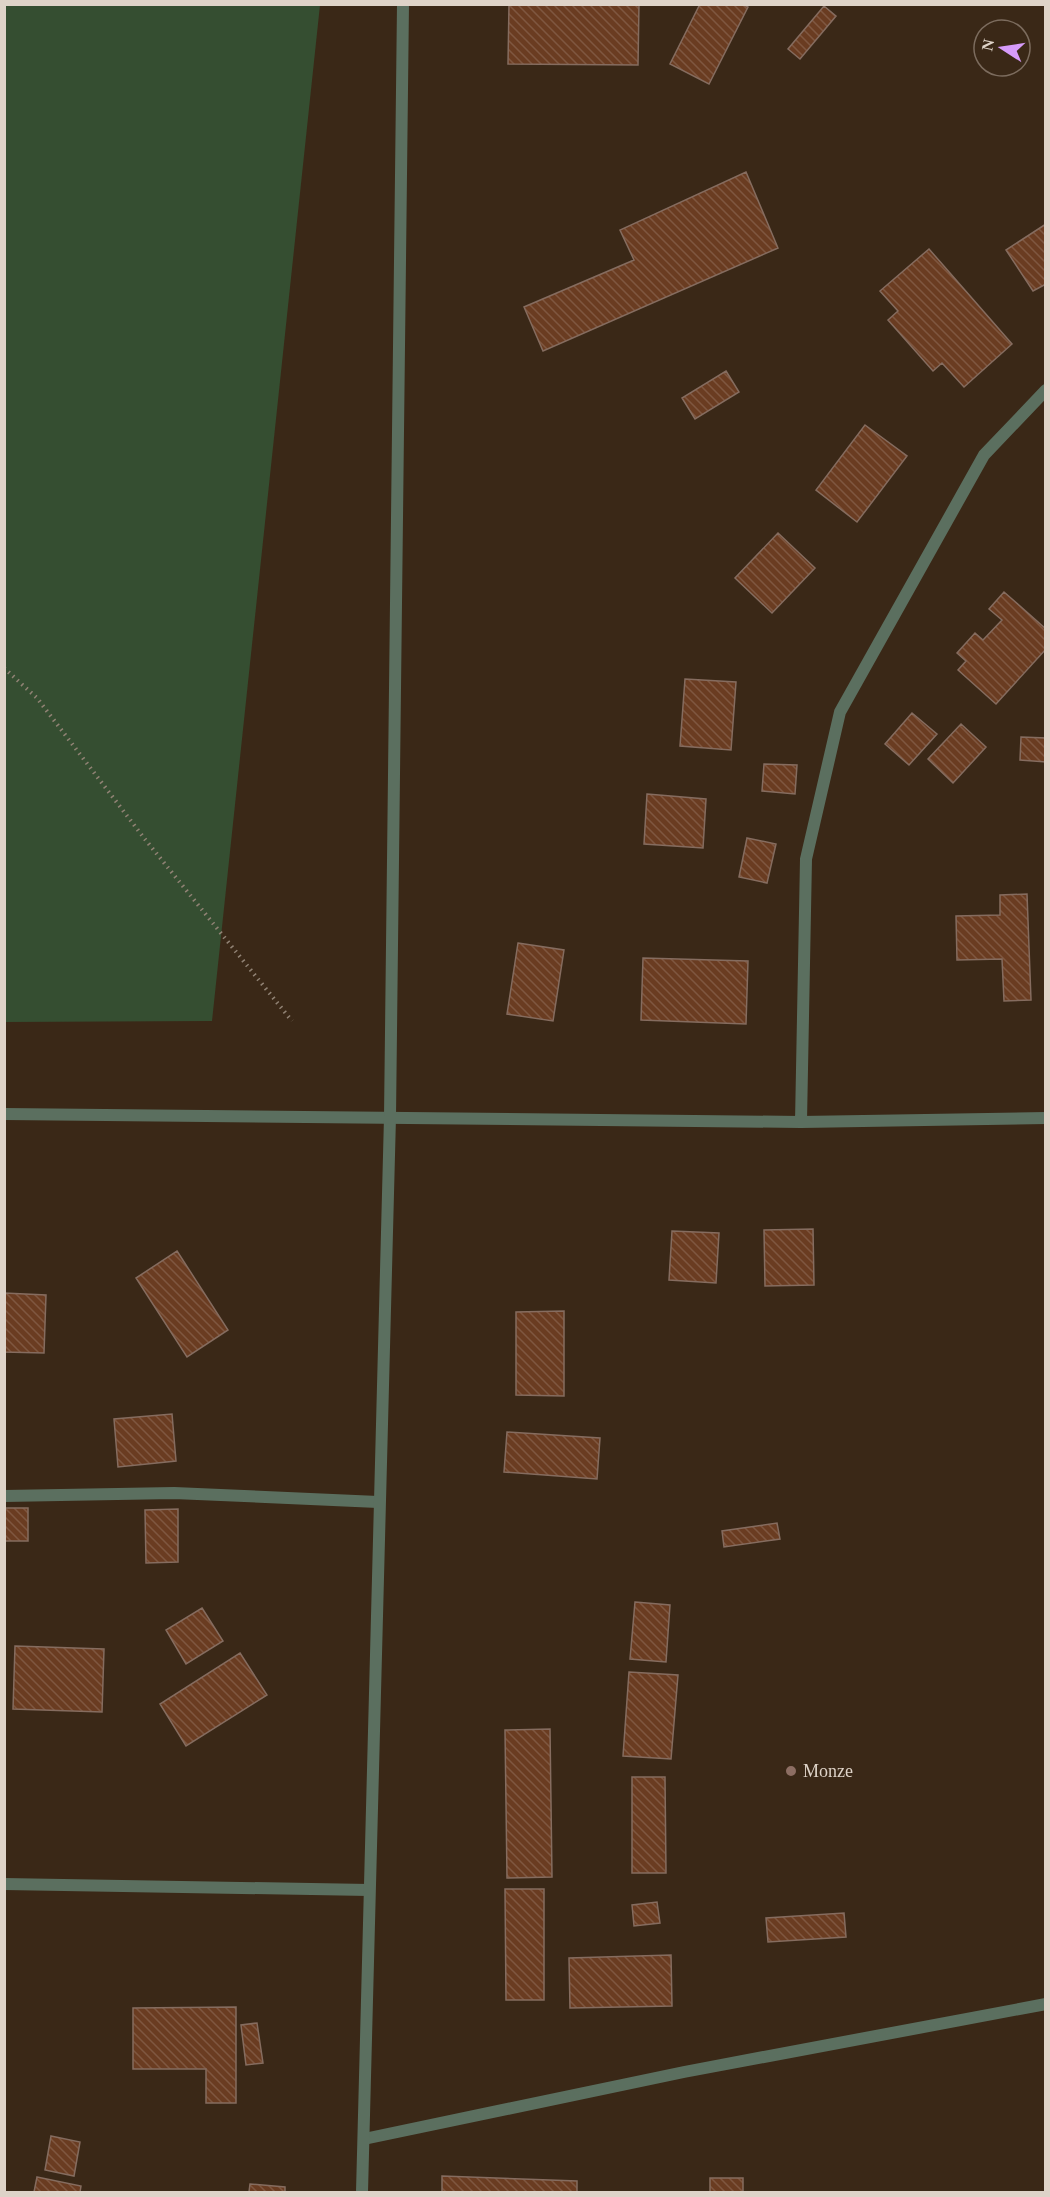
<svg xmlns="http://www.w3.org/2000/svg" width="1050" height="2197" viewBox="0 0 1050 2197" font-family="Georgia,serif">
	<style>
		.grass { fill: #354e31 }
		.building { fill: url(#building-back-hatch); stroke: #856c5f; stroke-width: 1.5 }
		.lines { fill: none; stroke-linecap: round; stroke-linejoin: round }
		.path { stroke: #908274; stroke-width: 4; stroke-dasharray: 1.5 4.5; stroke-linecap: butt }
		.minor { stroke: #5b6f5f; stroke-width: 12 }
		.tertiary { stroke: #5b6f5f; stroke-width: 12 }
		.education-dot { fill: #8d6e63; stroke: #3a2817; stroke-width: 2 }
		.labels { text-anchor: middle; stroke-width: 5; stroke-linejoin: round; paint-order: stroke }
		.poi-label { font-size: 18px; fill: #ded3c8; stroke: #3a2817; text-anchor: start }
	</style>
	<defs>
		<pattern id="building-back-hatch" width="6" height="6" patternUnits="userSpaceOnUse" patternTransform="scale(1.5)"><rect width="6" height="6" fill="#6a3c21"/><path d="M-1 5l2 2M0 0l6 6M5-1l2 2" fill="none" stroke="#7f5740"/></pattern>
	</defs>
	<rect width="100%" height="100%" fill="#3a2817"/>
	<path class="grass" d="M4,5H320L212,1021L5,1022Z"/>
	<path class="building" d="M509,4H639L638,65L508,64Z
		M700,4H743L748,7L709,84L670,64Z
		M824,6L836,16L800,59L788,49Z
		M746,172L778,248L543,351L524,307L634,260L620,230Z
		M1046,224V284L1033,291L1006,250Z
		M929,249L1012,344L964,387L942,363L933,371L888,320L898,311L880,291Z
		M726,371L739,392L695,419L682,398Z
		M865,425L907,456L857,522L816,490Z
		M778,533L815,568L772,613L735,578Z
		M1004,592L1046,629V649L996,704L958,670L966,661L957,653L975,633L983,640L1002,620L989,609Z
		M685,679L736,682L731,750L680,746Z
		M912,713L937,734L909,765L885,744Z
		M961,724L986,747L953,783L928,759Z
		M1021,737L1046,738V762L1020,760Z
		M764,764L797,765L795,794L762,791Z
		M647,794L706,799L703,848L644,844Z
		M747,838L776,844L767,883L739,877Z
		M1027,894L1031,1000L1004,1001L1002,959L957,960L956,916L1000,915V895Z
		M518,943L564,950L553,1021L507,1014Z
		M643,958L748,961L746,1024L641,1020Z
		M813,1229L814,1285L765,1286L764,1230Z
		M672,1231L719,1233L716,1283L669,1280Z
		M177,1251L228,1330L187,1357L136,1278Z
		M4,1293L46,1295L44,1353L4,1352Z
		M564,1311V1396L516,1395V1312Z
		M172,1414L176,1461L118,1467L114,1419Z
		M507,1432L600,1438L597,1479L504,1472Z
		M4,1508H28V1541H4Z
		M178,1509V1562L146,1563L145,1510Z
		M777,1523L780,1539L724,1547L722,1531Z
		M635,1602L670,1605L666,1662L630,1659Z
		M202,1608L223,1641L186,1664L166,1630Z
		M15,1646L104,1649L102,1712L13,1709Z
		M240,1653L267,1695L186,1746L160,1704Z
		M629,1672L678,1675L671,1759L623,1756Z
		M550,1729L552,1877L507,1878L505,1730Z
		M632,1777H665L666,1873H632Z
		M505,1889H544V2000H506Z
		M657,1902L660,1923L634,1926L632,1905Z
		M844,1913L846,1937L768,1942L766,1918Z
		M671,1955L672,2006L570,2008L569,1958Z
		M236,2007V2103H206V2069H133V2008Z
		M257,2023L263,2063L246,2065L241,2025Z
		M51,2136L80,2142L74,2176L45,2170Z
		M442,2176L577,2181V2192H442Z
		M37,2177L81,2186L80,2192H34Z
		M710,2178H743V2192H710Z
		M250,2184L285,2187V2192H249Z"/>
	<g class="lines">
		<path class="path" d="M4,668L37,698L144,838L292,1021"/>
		<path class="minor" d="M4,1114L801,1122L1046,1118
			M801,1122L806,859L840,712L984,455L1046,390
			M4,1496L174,1493L378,1502
			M4,1884L369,1890
			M364,2139L684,2072L1046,2004"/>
		<path class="tertiary" d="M362,2192L390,1117L403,4"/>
	</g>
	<circle class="education-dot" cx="791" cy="1771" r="6"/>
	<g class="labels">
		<g class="poi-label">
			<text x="803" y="1777">Monze</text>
		</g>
	</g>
	<rect width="1050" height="2197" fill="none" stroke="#ded3c8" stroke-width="12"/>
	<g transform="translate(1002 48) rotate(282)"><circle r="28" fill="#3a2817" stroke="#7c6c5e" stroke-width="1.5"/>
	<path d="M0-4.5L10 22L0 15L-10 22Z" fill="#d69bfa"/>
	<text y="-9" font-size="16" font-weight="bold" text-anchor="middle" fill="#ded3c8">N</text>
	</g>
</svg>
